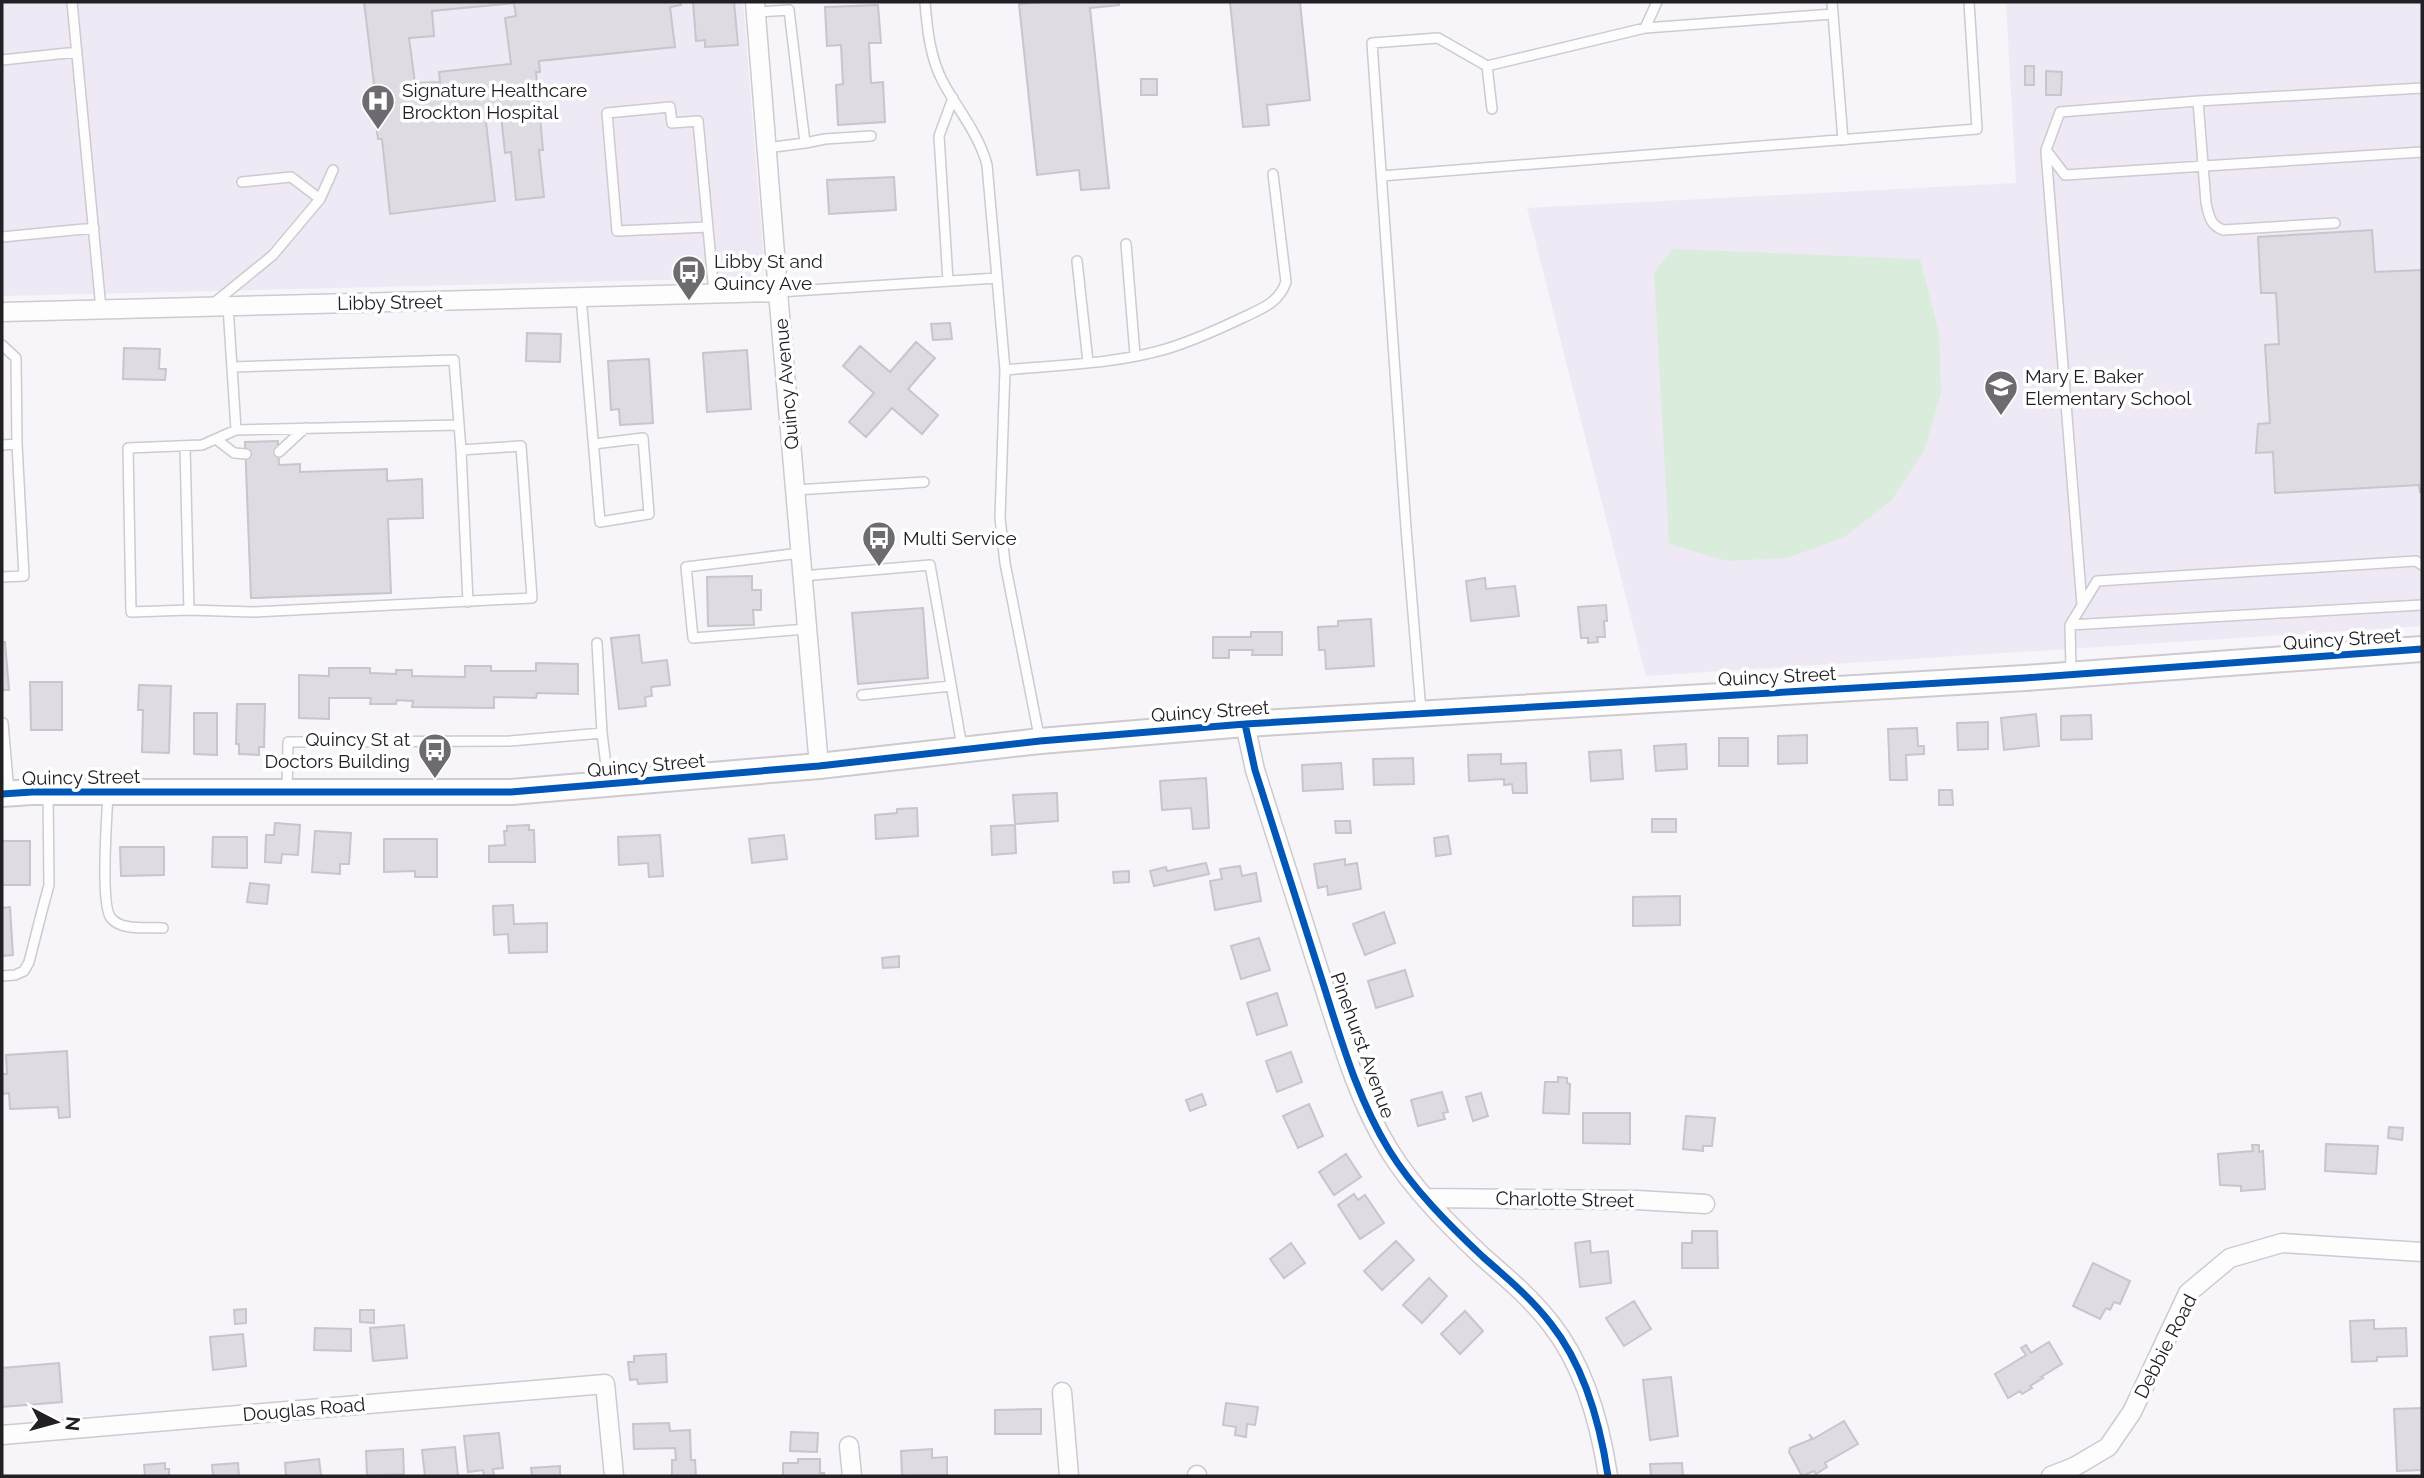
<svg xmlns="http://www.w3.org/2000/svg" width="2424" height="1478" viewBox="0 0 2424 1478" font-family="Raleway,sans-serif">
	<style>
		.built { fill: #efe8f5 }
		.green { fill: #daeddc }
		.building { fill: #dfdbe3; stroke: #c8c5cb; stroke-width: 2; fill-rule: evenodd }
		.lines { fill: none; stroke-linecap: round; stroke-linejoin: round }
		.service-casing { stroke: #cdcad0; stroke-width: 12 }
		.minor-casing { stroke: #cdcad0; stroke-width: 21 }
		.secondary-casing { stroke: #cdcad0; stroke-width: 28 }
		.service { stroke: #fefdfe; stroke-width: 9 }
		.minor { stroke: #fefdfe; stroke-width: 18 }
		.secondary { stroke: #fefdfe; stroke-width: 24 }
		.cycleway-casing { stroke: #fff; stroke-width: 11 }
		.cycleway { stroke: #0057b8; stroke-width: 7 }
		.labels { text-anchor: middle; stroke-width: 7; stroke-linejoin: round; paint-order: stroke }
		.poi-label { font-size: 19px; fill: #232025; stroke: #fff; text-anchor: start }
		.street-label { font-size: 19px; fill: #232025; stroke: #fff }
	</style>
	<rect width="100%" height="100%" fill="#f7f4fa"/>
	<path class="built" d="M2,2H743L764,260L760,270L749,278L2,296Z
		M2006,2H2422V626L1646,676L1527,208L2016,183Z"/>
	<path class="green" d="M1673,249L1920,259L1939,333L1941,393L1924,451L1891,501L1843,538L1787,558L1727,561L1669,544L1654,272Z"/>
	<path class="building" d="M364,2H680L681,5L670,7L675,47L539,61L540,72H536L543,150H539L544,197L516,200L511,152L505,153L501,115L498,112L485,113L495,201L390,214L382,139H378L373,101L376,100ZM514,3L516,16L505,18L511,64L439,72L440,82L415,83L409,38L434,36L432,11Z
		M693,2H734L738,45L705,47V40L696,41Z
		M1042,2H1119V5L1090,8L1109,188L1081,190L1079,170L1037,175L1019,4Z
		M1230,2H1300L1310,100L1267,105L1269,125L1243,127Z
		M878,5L881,43H869L871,83L883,82L885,122L838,125L836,85L843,84L841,45L827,46L825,7Z
		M2025,66H2034V85H2025Z
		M2046,71L2062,72L2061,95H2046Z
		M1141,79H1157V95H1141Z
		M894,177L896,210L829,214L827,180Z
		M2372,230L2375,272L2422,270V492H2420L2419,485L2275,493L2273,452L2256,453L2258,424L2270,423L2265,345L2279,344L2276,293H2261L2258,237Z
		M950,323L952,339L933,340L931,324Z
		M527,333L561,334L560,362L526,361Z
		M916,342L935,358L908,389L938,415L922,434L892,408L866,437L849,422L874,393L843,366L860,346L890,372Z
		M124,348L160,349L159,369H166L165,380L123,379Z
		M747,350L751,409L707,412L703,353Z
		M649,359L653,423L620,425L619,409L611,410L608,361Z
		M278,441L279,465L300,464V472L387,469V481L422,479L423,518L388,519L391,593L251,598L245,442Z
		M752,576V590H761V610H753L754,625L708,626L707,577Z
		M1485,578L1486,589L1515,586L1519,616L1471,621L1466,581Z
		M1606,605L1607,621H1604L1605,637H1597L1598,642L1588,643V638H1581L1578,607Z
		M923,608L928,678L858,684L852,613Z
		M1371,619L1374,666L1326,669L1325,650H1319L1318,627L1338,626V621Z
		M1251,632H1282V655H1252L1253,650H1229V658H1213V637H1251Z
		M639,635L642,663L667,660L670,685L651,687L652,696L645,697L646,706L619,709L611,638Z
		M2,642H5L9,690H2Z
		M536,663L578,664V694L537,693L536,698L494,697V708L412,707L413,701L397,700L396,704H370L371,698H329V719L299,718V675L329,676V668H370V673L396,674V670H412V676L465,677V666H491V671H536Z
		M30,682H62V730H31Z
		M139,685L171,686L169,753L142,752L143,710H138Z
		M237,704H265L264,747H259V755L239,754V744H236Z
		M194,713H217V755L194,754Z
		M2036,714L2039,746L2004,750L2001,718Z
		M2091,715L2092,739L2061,740V716Z
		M1988,722V749L1958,750L1957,723Z
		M1917,728L1918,746H1924V754L1906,755L1907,780H1890L1888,729Z
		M1807,735V763L1778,764V736Z
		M1719,738H1748V766H1719Z
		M1686,744L1687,769L1656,771L1654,746Z
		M1621,750L1623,779L1591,781L1589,752Z
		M1501,754V764L1526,763L1527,793H1513L1512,784L1504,785V779L1469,781L1468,755Z
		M1413,758L1414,784L1374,785L1373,759Z
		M1341,763L1343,789L1303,791L1302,765Z
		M1206,778L1209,828L1193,829L1191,808L1162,810L1160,781Z
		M1939,790H1952L1953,805H1939Z
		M1057,793L1058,821L1015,824L1013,795Z
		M917,808L918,836L876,839L875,815L897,813V809Z
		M1652,819H1676V832H1652Z
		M1335,821H1350L1351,833H1336Z
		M275,823L300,825L298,855L282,854L281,863L265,862L266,835H274Z
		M529,825V830H534L535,862H489V846L505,845L504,831H507V826Z
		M1015,825L1016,853L992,855L991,826Z
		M315,831L351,833L349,864H340V874L312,872Z
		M660,835L663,876L649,877L648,863L619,865L618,837Z
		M784,835L787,859L752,863L749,839Z
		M1448,836L1451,854L1436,856L1434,838Z
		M213,837H247V868L212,867Z
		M384,839H437V877H415V871L384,872Z
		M2,841H30V885H2Z
		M120,847H164V875L121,876Z
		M1345,859V865L1357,863L1361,889L1328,895L1327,886L1318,888L1314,864Z
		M1206,863L1209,874L1154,886L1150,871L1166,867L1167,871Z
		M1240,866L1242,876L1256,873L1261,901L1215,910L1210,881L1222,879L1220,869Z
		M1129,871V882L1114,883L1113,872Z
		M250,883L269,885L267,904L247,902Z
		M1680,896V925L1633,926V897Z
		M513,905L514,924L547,923V952L509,953L508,934L494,935L493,906Z
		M10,907L13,955L2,956V908Z
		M1384,912L1395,943L1365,955L1353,924Z
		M1259,938L1270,970L1241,979L1231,946Z
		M899,956V967L883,968L882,958Z
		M1405,970L1413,996L1376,1008L1368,981Z
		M1277,993L1287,1025L1257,1035L1247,1003Z
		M67,1051L70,1117L59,1118L58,1107L10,1109L9,1093L2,1094V1074H7L6,1055Z
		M1291,1052L1302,1082L1277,1092L1266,1061Z
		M1558,1077L1567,1078V1083L1570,1084L1569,1114L1543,1113L1545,1082H1558Z
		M1442,1092L1448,1112L1443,1113L1445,1119L1418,1126L1411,1100Z
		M1481,1093L1488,1116L1473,1121L1466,1097Z
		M1202,1094L1206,1105L1190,1111L1186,1100Z
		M1309,1104L1323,1136L1298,1148L1283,1116Z
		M1583,1113H1630V1144L1583,1143Z
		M1686,1116L1715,1118L1712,1146H1703V1151L1683,1149Z
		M2389,1127L2403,1128L2402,1140L2388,1138Z
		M2326,1144L2378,1146L2376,1174L2325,1171Z
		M2252,1145H2259V1152L2263,1151L2265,1189L2241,1191V1186L2220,1185L2218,1154L2253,1151Z
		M1346,1154L1361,1177L1334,1195L1319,1172Z
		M1354,1194L1358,1200L1365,1195L1384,1223L1360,1239L1338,1205Z
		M1692,1231H1717L1718,1268H1682V1243H1692Z
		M1396,1241L1414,1260L1382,1290L1364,1271Z
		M1590,1241L1591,1253L1608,1251L1611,1283L1580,1287L1575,1243Z
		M1291,1243L1305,1263L1284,1278L1270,1259Z
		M2093,1263L2130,1281L2120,1304L2114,1302L2110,1310L2106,1308L2100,1319L2073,1306Z
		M1429,1278L1447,1296L1422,1323L1403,1305Z
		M1634,1301L1651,1329L1624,1346L1606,1318Z
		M246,1309V1323L235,1324L234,1310Z
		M360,1310H374V1323L360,1322Z
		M1465,1311L1483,1331L1460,1354L1441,1334Z
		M2374,1320V1329L2406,1328L2407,1356L2377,1357V1361L2352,1362L2350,1321Z
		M404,1325L407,1358L373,1361L370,1328Z
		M315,1328L351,1329V1351L314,1350Z
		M243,1334L246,1366L213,1370L210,1337Z
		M2049,1342L2062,1364L2041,1377L2043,1378L2030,1386L2032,1388L2022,1394L2020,1391L2008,1398L1995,1374L2026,1355L2021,1348L2026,1345L2031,1353Z
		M666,1354L667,1382L638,1384L637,1379L630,1380L628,1362H634V1356Z
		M59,1363L62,1402L2,1407V1368Z
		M1671,1377L1678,1436L1650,1440L1643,1380Z
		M1226,1403L1258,1407L1255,1425L1247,1424L1246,1437L1235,1435L1236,1427L1223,1425Z
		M2422,1408V1470L2397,1471L2394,1409Z
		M1041,1409V1434H995V1410Z
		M1844,1421L1858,1444L1825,1463L1827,1467L1816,1474L1814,1471L1802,1476L1789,1452L1790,1448L1812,1439L1809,1434L1813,1439Z
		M669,1423L670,1431L690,1430L691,1460H695L696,1476H672V1460H676L675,1448L634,1449L633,1424Z
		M791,1432L818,1433L817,1452L790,1451Z
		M499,1433L503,1468L493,1469L494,1476H484L483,1470L468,1472L464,1436Z
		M455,1447L458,1476H425L422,1450Z
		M403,1449L404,1474L367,1476L366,1451Z
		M932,1449V1458L947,1457V1475L902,1476L901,1451Z
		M319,1459L321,1476H286L285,1463Z
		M798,1459H820V1473H824V1476H783V1463H798Z
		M165,1463V1469H169V1476H145L144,1465Z
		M238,1463L239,1476H213L212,1465Z
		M1682,1463L1683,1476H1651L1650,1464Z
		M560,1466V1476H532L531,1468Z"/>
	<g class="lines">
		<g class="service-casing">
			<path id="service" d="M72,2L101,309
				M756,12L789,10L805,143L766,148
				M1833,14L1843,140
				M1645,28L1657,2
				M2,60L77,52
				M1487,66L1492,109
				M2422,88L2198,101L2060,112L2046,150L2065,175L2422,152
				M2198,101L2206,203C2209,216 2210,225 2223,230L2335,223
				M805,143L825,139L871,136
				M2046,152L2082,605
				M1381,176L1977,129L1969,2
				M242,182L291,177L320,199
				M708,227L617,231L607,113L670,107L672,123L698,121L714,293
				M2,237L94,228
				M1126,244L1135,355
				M1077,261L1088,362
				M997,278L1005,370L1000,518L1005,563L1040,741
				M948,281L939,136L953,98
				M778,292L997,278L987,165C979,134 958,110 943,82C930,58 927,28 925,2
				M581,297L600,522L649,514L643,438L594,444
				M214,303L273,255L320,199L333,170
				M228,306L236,430L202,445L128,448L131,612L189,610L253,612L532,598L521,446L461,450L454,360L232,367
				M2,345L16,358L17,444
				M1005,370C1058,365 1115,364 1166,349C1192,341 1217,330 1242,318C1261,309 1279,303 1286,282L1273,174
				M236,430L459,425
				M216,439L234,453L246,454
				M2,445L17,444L24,576L2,577
				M185,446L189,610
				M461,450L468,602
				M279,452L305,428
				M795,490L924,482
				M800,553L686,567L693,638L807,629
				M802,576L930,565L962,747
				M2070,625L2422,605
				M597,643L602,733
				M2071,672L2070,625L2097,581L2416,561L2422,565
				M862,695L951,686
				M1421,711L1406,528L1372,43L1438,38L1487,66L1645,28L1833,14L1832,2
				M2,723H3L9,793
				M287,791L288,742L510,741L602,733L608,782
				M108,794C107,815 100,905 111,918C121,931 148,927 163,928
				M2,976L15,975L24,971L29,962L42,911L49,885L48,793"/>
		</g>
		<g class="minor-casing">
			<path id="minor" d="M755,2L778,292L819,766
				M2,312L778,292
				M1245,724L1255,770C1277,839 1299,908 1321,977C1340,1036 1356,1096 1389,1150C1413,1189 1449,1225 1483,1257C1507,1278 1531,1298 1551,1324C1585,1367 1600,1423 1608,1476
				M1426,1198L1637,1200L1705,1204
				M1062,1392L1069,1476
				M2,1435L605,1384L614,1476
				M849,1446L852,1476
				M1197,1475V1476
				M2051,1476L2074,1467L2108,1447L2132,1412L2188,1293L2230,1258L2282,1243L2422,1252"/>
		</g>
		<g class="secondary-casing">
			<path id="secondary" d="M2,794L32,792H511L819,766L1040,741L1245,724L2025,678L2422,649"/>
		</g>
		<use href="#service" class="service"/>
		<use href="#minor" class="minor"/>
		<use href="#secondary" class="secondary"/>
		<g class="cycleway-casing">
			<path id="cycleway" d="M1245,724L1255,770C1277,839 1299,908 1321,977C1340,1036 1356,1096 1389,1150C1413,1189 1449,1225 1483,1257C1507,1278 1531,1298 1551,1324C1585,1367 1600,1423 1608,1476
				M2,794L32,792H511L819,766L1040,741L1245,724L2025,678L2422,649"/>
		</g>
		<use href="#cycleway" class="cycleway"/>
	</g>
	<defs>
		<g id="hospital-pin" transform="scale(1.75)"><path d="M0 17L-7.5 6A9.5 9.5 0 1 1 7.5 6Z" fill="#6d6a70" stroke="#fff"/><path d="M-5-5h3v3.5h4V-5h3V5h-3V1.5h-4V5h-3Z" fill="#fff"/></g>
		<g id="bus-pin" transform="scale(1.75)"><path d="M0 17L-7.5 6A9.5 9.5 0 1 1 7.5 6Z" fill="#6d6a70" stroke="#fff"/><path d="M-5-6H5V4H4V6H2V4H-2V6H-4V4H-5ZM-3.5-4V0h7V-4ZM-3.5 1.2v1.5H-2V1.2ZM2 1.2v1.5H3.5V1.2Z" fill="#fff"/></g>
		<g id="school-pin" transform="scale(1.75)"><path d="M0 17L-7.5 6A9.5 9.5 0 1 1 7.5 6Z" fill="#6d6a70" stroke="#fff"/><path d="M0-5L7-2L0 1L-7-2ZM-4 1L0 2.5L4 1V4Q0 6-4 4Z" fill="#fff"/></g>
	</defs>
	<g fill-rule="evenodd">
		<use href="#hospital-pin" x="378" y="101"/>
		<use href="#bus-pin" x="689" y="272"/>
		<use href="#school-pin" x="2001" y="387"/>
		<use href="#bus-pin" x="879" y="538"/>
		<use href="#bus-pin" x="435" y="750"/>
	</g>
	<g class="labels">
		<g class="poi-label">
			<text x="402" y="97">Signature Healthcare<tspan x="402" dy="22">Brockton Hospital</tspan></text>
			<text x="714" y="268">Libby St and<tspan x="714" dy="22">Quincy Ave</tspan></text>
			<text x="2025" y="383">Mary E. Baker<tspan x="2025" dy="22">Elementary School</tspan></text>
			<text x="903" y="545">Multi Service</text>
			<text x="410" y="746" text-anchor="end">Quincy St at<tspan x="410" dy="22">Doctors Building</tspan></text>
		</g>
		<g class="street-label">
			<text transform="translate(390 302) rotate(-1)" y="7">Libby Street</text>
			<text transform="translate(786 384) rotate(-95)" y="7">Quincy Avenue</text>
			<text transform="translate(2342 639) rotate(-4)" y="7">Quincy Street</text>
			<text transform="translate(1777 676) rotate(-3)" y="7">Quincy Street</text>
			<text transform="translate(1210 711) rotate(-4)" y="7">Quincy Street</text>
			<text transform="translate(646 765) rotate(-5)" y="7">Quincy Street</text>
			<text transform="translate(81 777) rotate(-1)" y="7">Quincy Street</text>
			<text transform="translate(1363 1045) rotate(70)" y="7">Pinehurst Avenue</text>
			<text transform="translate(1565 1199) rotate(1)" y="7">Charlotte Street</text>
			<text transform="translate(2165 1346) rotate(-63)" y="7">Debbie Road</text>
			<text transform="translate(304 1409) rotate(-5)" y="7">Douglas Road</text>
		</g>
	</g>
	<rect width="2424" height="1478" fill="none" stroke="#232025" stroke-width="7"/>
	<g transform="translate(56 1422) rotate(96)" stroke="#ffffff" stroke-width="5" paint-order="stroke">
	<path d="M0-5L12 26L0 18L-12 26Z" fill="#232025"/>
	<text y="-10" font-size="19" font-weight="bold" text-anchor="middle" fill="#232025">N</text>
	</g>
</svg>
